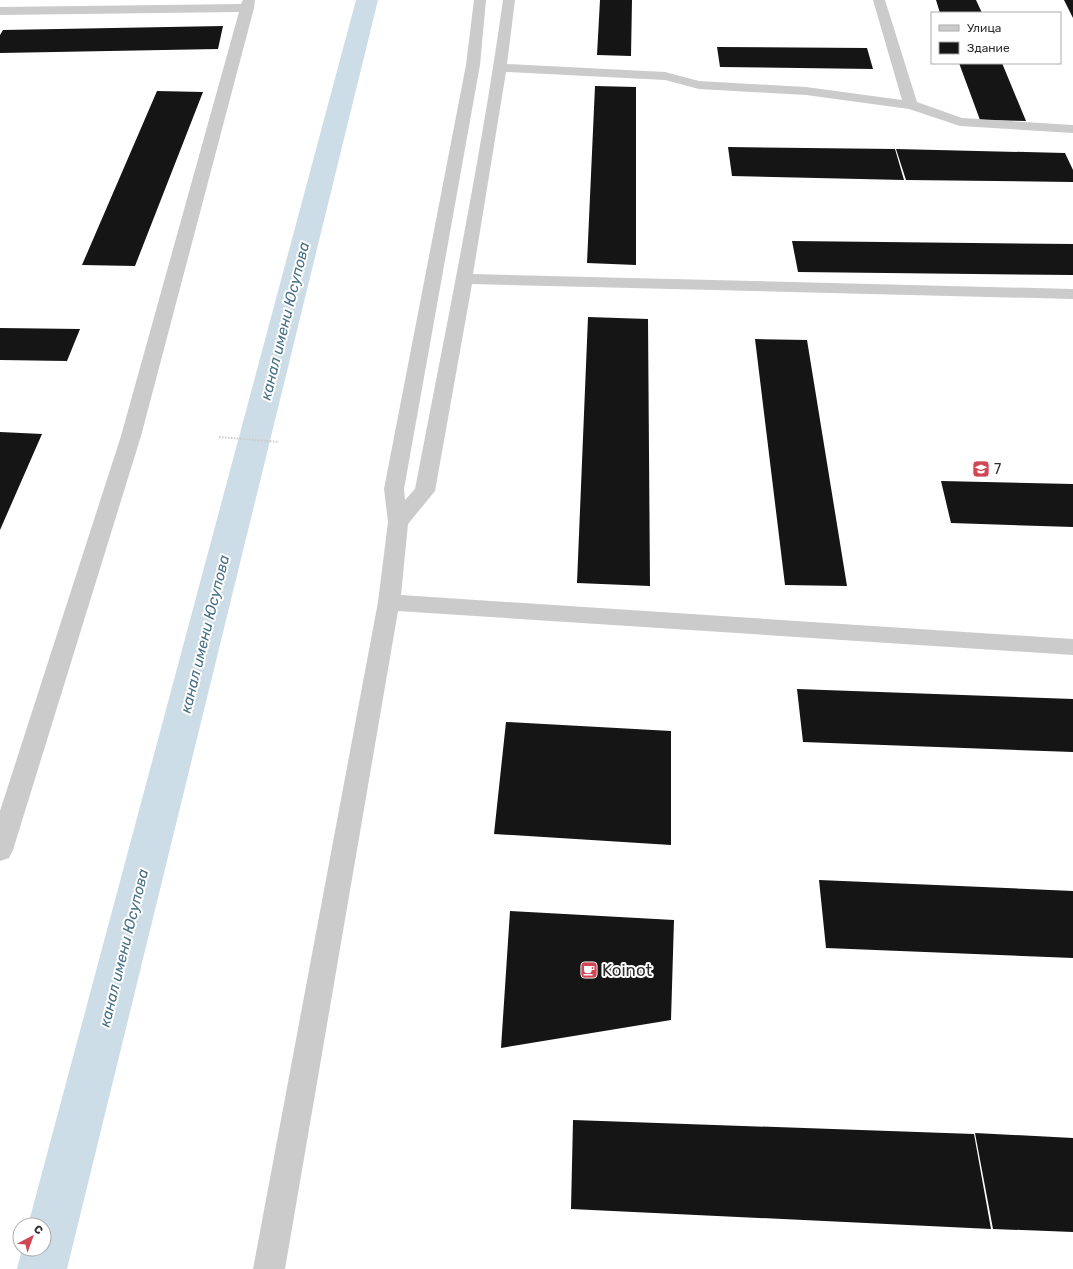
<svg xmlns="http://www.w3.org/2000/svg" width="1073" height="1269" viewBox="0 0 1073 1269" font-family="Rubik,sans-serif">
	<style>
		.lines { fill: none; stroke-linecap: round; stroke-linejoin: round }
		.canal { fill: #ccdde7; fill-rule: evenodd }
		.building { fill: #151515 }
		.path { stroke: #cbcbcb; stroke-width: 2; stroke-dasharray: 1.5 1.5; stroke-linecap: butt }
		.minor { fill: #cbcbcb; fill-rule: evenodd }
		.labels { text-anchor: middle; stroke-width: 4; stroke-linejoin: round; paint-order: stroke }
		.poi-label { font-size: 14px; fill: #2e2e2e; stroke: #fff; text-anchor: start }
		.water-label { font-size: 15px; font-style: italic; fill: #476f86; stroke: #fff }
		.near-poi-label { font-size: 17px; fill: #2e2e2e; stroke: #fff; text-anchor: start }
	</style>
	<rect width="100%" height="100%" fill="#fff"/>
	<g class="lines">
		<path class="canal" d="M356,0H378L67,1269H17L22,1249H44V1225H28Z"/>
	</g>
	<path class="building" d="M600,0H632L631,56L597,55Z
		M936,0H976L982,13H940Z
		M1064,0H1073V18Z
		M223,26L218,49L0,53V35L3,30Z
		M717,47L867,48L873,69L720,67Z
		M959,63H1002L1026,121L980,120Z
		M595,86L636,87V265L587,263Z
		M157,91L203,92L135,266L82,265Z
		M728,147L895,149L904,180L732,176Z
		M896,149L1065,153L1073,170V182L906,180Z
		M792,241L1073,244V275L798,272Z
		M588,317L648,319L650,586L577,583Z
		M0,328L80,329L67,361L0,360Z
		M755,339L807,340L847,586L785,585Z
		M0,432L42,434L0,530Z
		M941,481L1073,484V527L951,523Z
		M797,689L1073,699V752L803,742Z
		M506,722L671,731V845L494,834Z
		M819,880L1073,891V958L826,948Z
		M510,911L674,920L671,1020L501,1048Z
		M573,1120L974,1134L991,1229L571,1209Z
		M975,1133L1073,1138V1232L993,1229Z"/>
	<g class="lines">
		<path class="path" d="M219,437L279,442"/>
		<path class="minor" d="M243,0H255L254,8L141,436L13,850L9,858L0,861V811L121,436L239,12L0,15V7L241,4Z
			M474,0H486L480,65L404,489L405,500L415,489C446,327 480,164 503,0H515L507,64L665,72L699,81L806,87L902,100L873,0H885L917,102L962,118L1073,125V133L960,126L909,109L806,95L699,89L665,80L506,72L473,274L1073,289V299L472,284L435,491L408,524L401,595L1073,639V655L398,611L285,1269H253L378,602L388,522L384,489L466,65Z"/>
	</g>
	<defs>
		<g id="school-square" transform="scale(0.9)"><rect x="-9" y="-9" width="18" height="18" rx="4" fill="#cf4755" stroke="#fff"/><path d="M0-5L7-2L0 1L-7-2ZM-4 1L0 2.5L4 1V4Q0 6-4 4Z" fill="#fff"/></g>
		<g id="cafe-square" transform="scale(0.9)"><rect x="-9" y="-9" width="18" height="18" rx="4" fill="#cf4755" stroke="#fff"/><path d="M-5.5-4.5H6V0H3Q3 3.5 0 3.5H-2.5Q-5.5 3.5-5.5 0ZM3-3.2v2h1.7v-2ZM-6 4.5H4V6H-6Z" fill="#fff"/></g>
	</defs>
	<g fill-rule="evenodd">
		<use href="#school-square" x="981" y="469"/>
		<use href="#cafe-square" x="589" y="970"/>
	</g>
	<g class="labels">
		<g class="poi-label">
			<text x="994" y="474">7</text>
		</g>
		<g class="water-label">
			<text transform="translate(285 321) rotate(-76)" y="5">канал имени Юсупова</text>
			<text transform="translate(205 634) rotate(-76)" y="5">канал имени Юсупова</text>
			<text transform="translate(124 948) rotate(-76)" y="5">канал имени Юсупова</text>
		</g>
		<g class="near-poi-label">
			<text x="602" y="976">Koinot</text>
		</g>
	</g>
	<rect x="931" y="12" width="130" height="52" fill="#ffffff" stroke="#ababab"/>
	<rect x="939" y="25" width="20" height="6" fill="#cbcbcb" stroke="#ababab"/>
	<text x="967" y="32" font-size="12" fill="#2e2e2e">Улица</text>
	<rect x="939" y="42" width="20" height="12" fill="#151515" stroke="#ababab"/>
	<text x="967" y="52" font-size="12" fill="#2e2e2e">Здание</text>
	<g transform="translate(32 1237) rotate(41)"><circle r="19" fill="#ffffff" stroke="#ababab"/>
	<path d="M0-3L7 15L0 10L-7 15Z" fill="#cf4755"/>
	<text y="-6" font-size="11" font-weight="bold" text-anchor="middle" fill="#2e2e2e">С</text>
	</g>
</svg>
